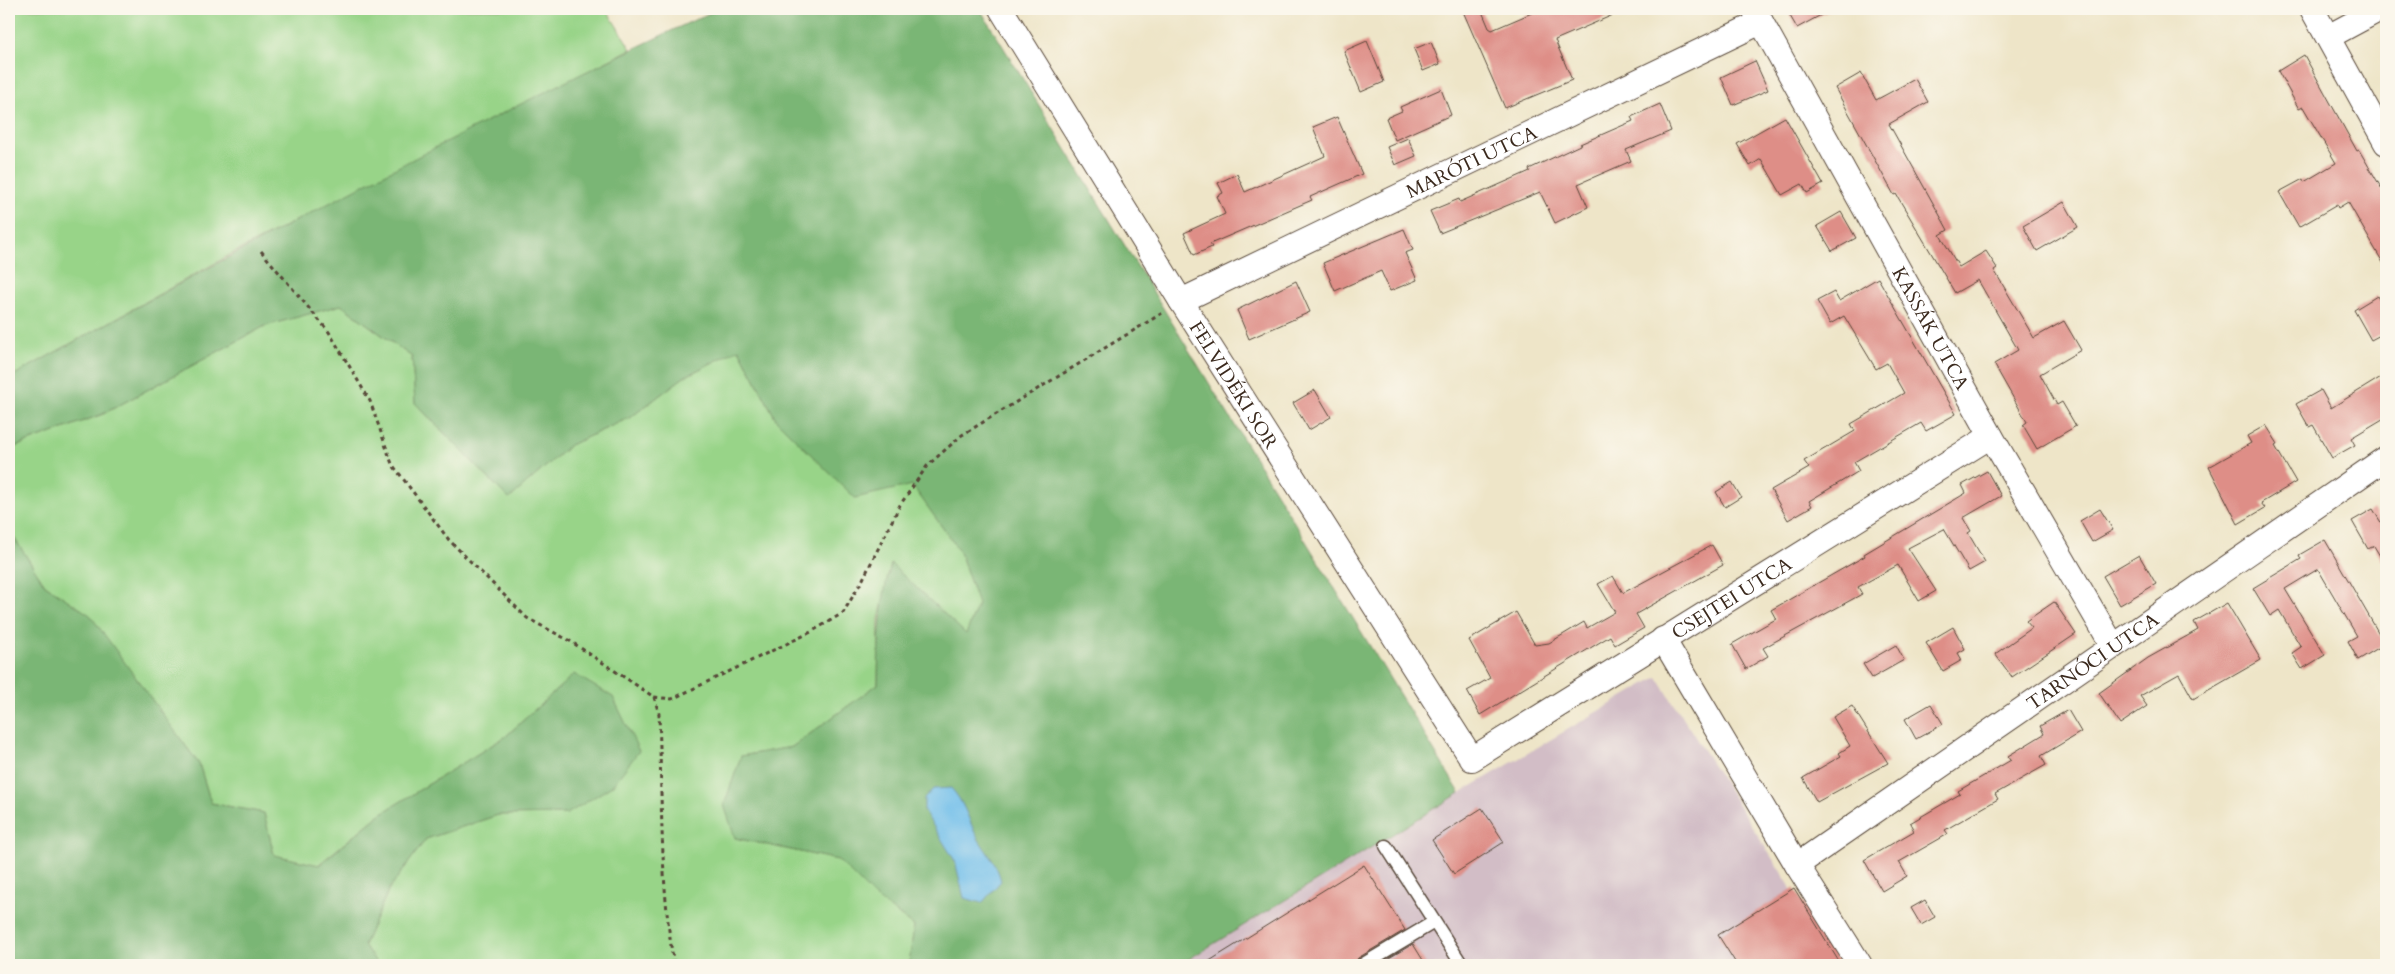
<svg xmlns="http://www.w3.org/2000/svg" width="2395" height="974" viewBox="0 0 2395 974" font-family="Cardo,serif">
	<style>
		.industrial { fill: #d2bdc6 }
		.green { fill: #98d488; stroke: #6a7f53 }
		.forest { fill: #7ab674; stroke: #5a7049 }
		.water { fill: #6fbeea; stroke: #557484 }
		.building { fill: #de8e87 }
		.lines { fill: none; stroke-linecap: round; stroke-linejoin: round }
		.lane-casing { stroke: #564638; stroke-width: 15 }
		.street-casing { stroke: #564638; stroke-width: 26 }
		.path { stroke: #564638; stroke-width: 3; stroke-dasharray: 4 4; stroke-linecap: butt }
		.lane { stroke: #fff; stroke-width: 12 }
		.street { stroke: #fff; stroke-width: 24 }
		.labels { text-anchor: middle; stroke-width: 5; stroke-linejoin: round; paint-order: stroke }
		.street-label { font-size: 19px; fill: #3b2a1e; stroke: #fbf7ec }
	</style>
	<rect width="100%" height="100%" fill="#fbf7ec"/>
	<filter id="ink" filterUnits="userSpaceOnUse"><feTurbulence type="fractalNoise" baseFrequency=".02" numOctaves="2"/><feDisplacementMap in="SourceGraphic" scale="10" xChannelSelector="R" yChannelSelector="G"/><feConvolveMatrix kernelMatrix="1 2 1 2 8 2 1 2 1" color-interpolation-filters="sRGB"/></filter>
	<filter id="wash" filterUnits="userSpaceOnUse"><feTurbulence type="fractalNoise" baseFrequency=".0096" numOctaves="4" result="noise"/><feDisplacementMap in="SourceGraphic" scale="20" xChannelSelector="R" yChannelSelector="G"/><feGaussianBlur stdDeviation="1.12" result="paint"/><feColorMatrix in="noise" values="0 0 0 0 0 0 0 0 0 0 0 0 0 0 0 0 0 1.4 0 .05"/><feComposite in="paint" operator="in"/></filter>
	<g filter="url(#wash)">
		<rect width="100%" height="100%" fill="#eee5c8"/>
		<path class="industrial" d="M1657,677L1840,965H1179L1460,793Z"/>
		<path class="green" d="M9,9H606L631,49L235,252L9,378Z
			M341,305L412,357L415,403L509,499L570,445L631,417L684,377L739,349L777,421L912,484L960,552L978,604L966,635L891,565L879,619L878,684L792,747L741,756L735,838L838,860L874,896L914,926L909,965H378L364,945L389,889L426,839L498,815L567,814L573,675L505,737L379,815L318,865L274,855L264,813L211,803L199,764L90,616L45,585L9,530V449L103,414L265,326Z"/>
		<path class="forest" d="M718,9H980L1460,793L1179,965H909L914,926L874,896L838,860L735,838L724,805L741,756L792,747L878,684C879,643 879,604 891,564L966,634L978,604L960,552L912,485L855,498L777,421L739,349L684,377L631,417L570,445L509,499L415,403L412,357L341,305L265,326L103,414L9,449V378C241,249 477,120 718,9Z
			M9,530L45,585L90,615L199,764L211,803L264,813L274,855L319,865L379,815L505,737L574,674L613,697L639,751L612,786L567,814L498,815L426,839L389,889L364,945L378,965H9Z"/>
		<path class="water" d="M951,788C963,801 968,817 975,833C984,850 997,862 1001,881L982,903L964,898L955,861L924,811V799L933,789Z"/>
		<g id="blocks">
			<path class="building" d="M1462,9H1481L1489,28L1492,30L1541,9H1627L1555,40L1572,80L1505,108Z
				M1786,9H1832L1797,28Z
				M1367,41L1384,82L1361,92L1344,51Z
				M1431,42L1440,64L1423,71L1414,49Z
				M2304,55L2357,151L2359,150L2386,196V268L2348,202L2338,208L2337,205L2299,227L2279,192L2303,179L2304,182L2336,163L2303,107L2299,109L2278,71Z
				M1755,61L1768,90L1733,105L1721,77Z
				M1861,73L1876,100L1915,79L1928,102L1889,124L1948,230L1940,235L1959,267L1986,251L1997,268L1994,270L2034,338L2064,321L2081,350L2040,374L2057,405L2062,402L2076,426L2037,449L2023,425L2027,422L1994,364L2018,350L1978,280L1955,293L1896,194L1894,195L1835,88Z
				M1441,89L1451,115L1395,140L1386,118L1402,111L1400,107Z
				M1660,104L1671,131L1626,150L1631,161L1578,184L1588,207L1555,223L1540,192L1440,233L1430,211L1459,199L1460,202L1530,171L1529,169L1580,145V144L1633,121L1631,117Z
				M1337,117L1362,174L1310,197L1312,200L1210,244L1212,247L1194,255L1184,233L1225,214L1217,196L1223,193L1218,183L1237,174L1245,192L1325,156L1313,127Z
				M1785,117L1823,184L1807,193L1802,184L1782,195L1761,159L1750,166L1737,144Z
				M1408,138L1416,156L1395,165L1387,147Z
				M2064,202L2078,227L2037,251L2023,226Z
				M1841,212L1856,238L1832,251L1817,226Z
				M1404,229L1413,250L1405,253L1417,280L1390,291L1381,271L1335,291L1323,263Z
				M1878,278L1956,414L1926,431L1921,423L1854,462L1859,471L1809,501L1812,506L1788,520L1771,490L1809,468L1804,461L1855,431L1851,424L1904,393L1887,363L1876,369L1844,316L1830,324L1817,301L1834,292L1839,301Z
				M1296,281L1310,312L1249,339L1237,310Z
				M2377,296L2386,312V332L2371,340L2354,310Z
				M2386,374V417L2351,438L2355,445L2332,458L2313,425L2309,427L2296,404L2321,390L2331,408Z
				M1315,390L1331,417L1309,430L1293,403Z
				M2266,425L2278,444L2275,446L2296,482L2261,503L2265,508L2238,524L2209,467L2251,443L2247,436Z
				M1987,471L2001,496L1963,518L1971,531L1968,533L1985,562L1969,571L1944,529L1908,548L1936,591L1919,601L1898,565L1858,587L1862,594L1763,648L1768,656L1746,669L1732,644L1776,619L1771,610L1865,556L1864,554L1966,493L1962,485Z
				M1732,482L1741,497L1725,507L1716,492Z
				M2100,509L2113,530L2092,542L2080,521Z
				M2373,509L2386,531V566L2374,546L2368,549L2352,521Z
				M2325,540L2385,644L2358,660L2348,641L2357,636L2318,569L2285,589L2325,655L2302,669L2292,653L2301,647L2279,610L2270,616L2253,588L2301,559L2299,555Z
				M1712,545L1723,565L1636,614L1644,628L1615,645L1610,636L1480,715L1467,691L1490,678L1469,640L1516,612L1535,645L1549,643L1584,622L1587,628L1615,612L1598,584L1613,576L1623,593Z
				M2139,555L2156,584L2120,605L2103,576Z
				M2054,602L2076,634L2012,677L1995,654L2032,628L2026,621Z
				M2227,603L2261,660L2193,699L2179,674L2140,696L2147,706L2120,724L2099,693L2148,658L2198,630L2194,622Z
				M1953,627L1965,649L1958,653L1962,660L1943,671L1926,643Z
				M1896,645L1904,660L1872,678L1863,664Z
				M1931,704L1943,724L1916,739L1905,719Z
				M1852,706L1888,763L1817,802L1803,778L1841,756L1839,753L1850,746L1833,717Z
				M2068,710L2081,732L2041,756L2046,765L1995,794L1998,799L1945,830L1948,834L1899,862L1907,876L1882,891L1864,860L1914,831L1910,823L1960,794L1958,791L2011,760L2008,756L2044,734L2040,726Z
				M1482,808L1504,842L1454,874L1432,840Z
				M1364,865L1405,930L1358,958L1354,965H1203Z
				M1794,888L1841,965H1737L1718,935Z
				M1925,900L1935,917L1921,925L1911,908Z
				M1413,944L1426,965H1377Z"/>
		</g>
	</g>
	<g filter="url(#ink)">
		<use href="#blocks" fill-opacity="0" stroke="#564638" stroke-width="1"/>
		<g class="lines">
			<g class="lane-casing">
				<path id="lane" d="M1386,846L1462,965
					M1362,965L1434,922"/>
			</g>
			<g class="street-casing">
				<g id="street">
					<path id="s1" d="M1001,9L1181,301L1472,759L1991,436"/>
					<path id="s2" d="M1754,9L1991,436L2113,646"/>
					<path d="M2312,9L2386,143"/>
					<path d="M2328,37L2380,9"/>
					<path id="s3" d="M1181,301L1761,22"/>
					<path d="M1663,639L1797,865L1860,965"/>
					<path id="s4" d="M1797,865L2386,458"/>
				</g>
			</g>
			<path class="path" d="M261,251L329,332L370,401L392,464L449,540L527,618L570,641L654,697L672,699L811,632L843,613L863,579L900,505L927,466L962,435L1164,312
				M654,697L659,714C662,797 660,883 674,965"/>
			<use href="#lane" class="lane"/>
			<use href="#street" class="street"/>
		</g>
	</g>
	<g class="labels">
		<g class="street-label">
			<text dy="7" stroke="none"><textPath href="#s3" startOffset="322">MARÓTI UTCA</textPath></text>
			<text dy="7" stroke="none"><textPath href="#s2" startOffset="365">KASSÁK UTCA</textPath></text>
			<text dy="7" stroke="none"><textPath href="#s1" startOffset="442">FELVIDÉKI SOR</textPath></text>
			<text dy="7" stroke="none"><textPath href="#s1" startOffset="1191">CSEJTEI UTCA</textPath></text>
			<text dy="7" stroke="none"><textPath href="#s4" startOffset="359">TARNÓCI UTCA</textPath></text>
		</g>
	</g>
	<rect width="2395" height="974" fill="none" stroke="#fbf7ec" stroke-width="30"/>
</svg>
